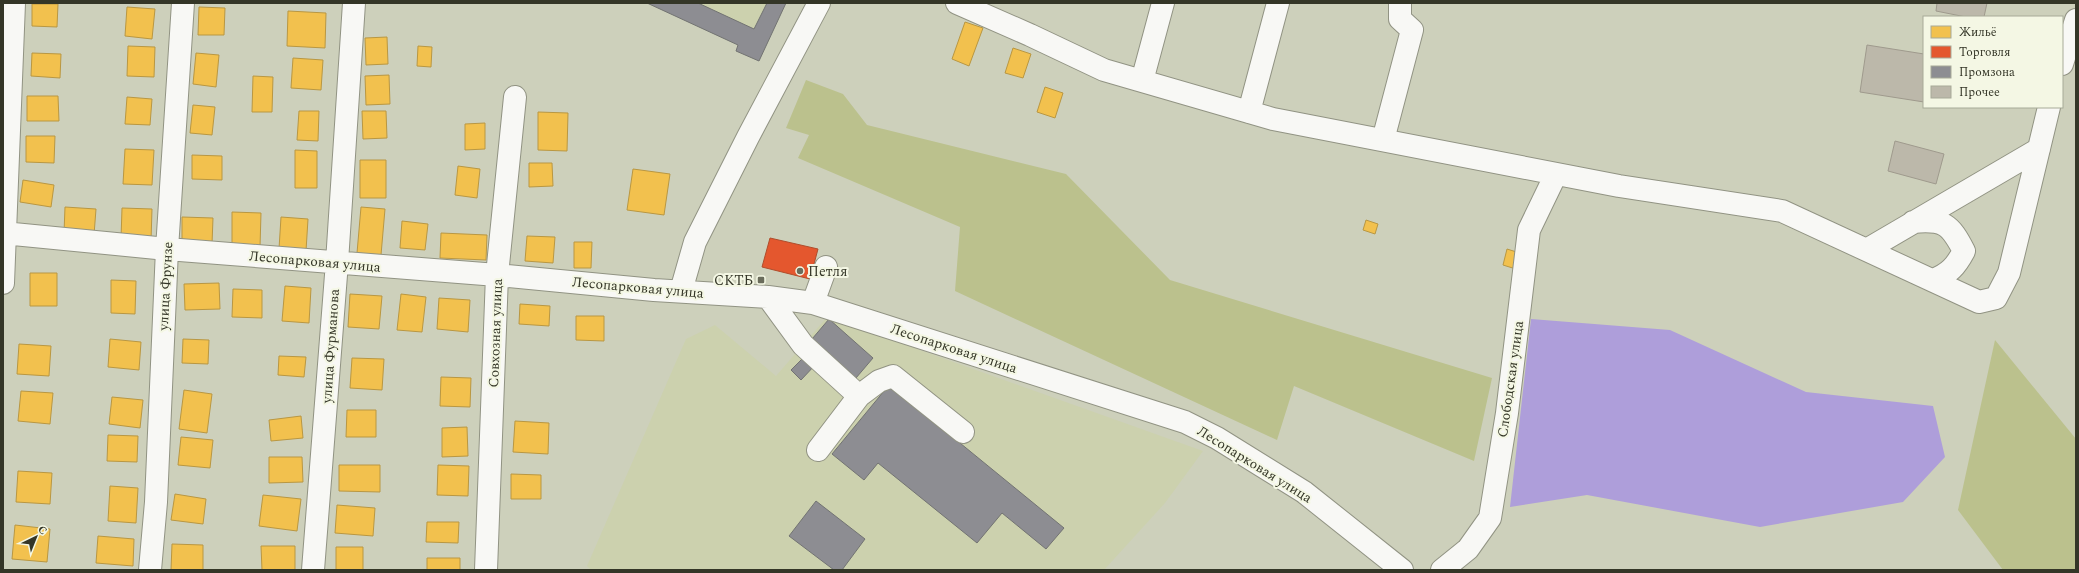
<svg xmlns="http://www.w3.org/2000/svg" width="2079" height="573" viewBox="0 0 2079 573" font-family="Spectral,serif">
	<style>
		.built { fill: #ccd1ae }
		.green { fill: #bbc18d }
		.water { fill: #ae9eda }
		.homes { fill: #f2c14e; stroke: #b99742 }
		.shops { fill: #e4572e; stroke: #af4d2c }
		.industry { fill: #8d8d92; stroke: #727372 }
		.building { fill: #bcb8aa; stroke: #9f9a8d }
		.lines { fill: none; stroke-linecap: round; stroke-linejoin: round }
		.minor-casing { stroke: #919383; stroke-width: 24 }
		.minor { stroke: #f8f8f5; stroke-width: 22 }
		.poi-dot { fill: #6a6c5b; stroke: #f4f7e4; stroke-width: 1.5 }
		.labels { text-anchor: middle; stroke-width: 4; stroke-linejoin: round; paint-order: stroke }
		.street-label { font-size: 14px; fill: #343627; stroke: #f4f7e4 }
		.poi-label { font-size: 14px; fill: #343627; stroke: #f4f7e4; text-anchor: start }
	</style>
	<rect width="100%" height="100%" fill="#cdd0bb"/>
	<path class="built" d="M647,3H786L759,61L736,51L738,45Z
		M827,317L1203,451L1165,503L1104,570H591L587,566L686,339L715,325L776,376Z"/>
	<path class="green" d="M806,80L843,94L867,125L1066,174L1170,280L1492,378L1474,461L1294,386L1277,440L955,291L960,227L798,158L809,135L786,128Z
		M1995,340L2076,439V570H2003L1958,510Z"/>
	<path class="water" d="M1531,319L1670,330L1806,392L1933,406L1945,457L1903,502L1760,527L1587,495L1510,507Z"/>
	<path class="homes" d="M32,4H58L57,27L32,26Z
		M127,7L155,9L152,39L125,36Z
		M199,7L225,8L224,35H198Z
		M288,11L326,13L325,48L287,46Z
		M965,22L983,28L969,66L952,59Z
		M387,37L388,64L366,65L365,38Z
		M128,46L155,47L154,77L127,76Z
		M418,46L432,47L431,67L417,66Z
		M1013,48L1031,54L1023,78L1005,73Z
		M32,53L61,54L60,78L31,76Z
		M196,53L219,55L216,87L193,84Z
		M293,58L323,60L321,90L291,88Z
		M389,75L390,104L366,105L365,76Z
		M253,76L273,77L272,112H252Z
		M1045,87L1063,93L1055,118L1037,112Z
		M27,96H58L59,121H27Z
		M127,97L152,99L150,125L125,124Z
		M193,105L215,107L212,135L190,133Z
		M299,111H319L318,141L297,140Z
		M362,111H386L387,138L363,139Z
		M538,112L568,113L567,151L538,150Z
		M485,123V149L465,150V124Z
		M26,136H55L54,163L26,162Z
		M125,149L154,150L152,185L123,184Z
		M295,150L317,151V188H295Z
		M192,155L222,156V180L192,179Z
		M360,160H386V198H360Z
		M529,163H552L553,186L529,187Z
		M458,166L480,169L477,198L455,195Z
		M633,169L670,174L664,215L627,210Z
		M23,180L54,185L51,207L20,202Z
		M65,207L96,209L94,235L64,233Z
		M361,207L385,209L381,255L357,253Z
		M122,208L152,209L151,241L121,239Z
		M232,212L261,213L260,247L232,246Z
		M182,217L213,218L212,244L182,243Z
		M281,217L308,219L306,251L279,249Z
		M1366,220L1378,224L1375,234L1363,230Z
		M402,221L428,224L425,250L400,248Z
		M441,233L487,235L486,260L440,258Z
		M527,236L555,237L553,263L525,261Z
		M574,242H592L591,268H574Z
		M1507,249L1523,254L1519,270L1503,265Z
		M30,273H57V306H30Z
		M111,280L136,281L135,314L111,313Z
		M219,283L220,309L185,310L184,284Z
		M285,286L311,288L309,323L282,321Z
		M233,289L262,290V318L232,317Z
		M350,294L382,296L379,329L348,327Z
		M401,294L426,297L422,332L397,330Z
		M439,298L470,300L468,332L437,329Z
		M520,304L550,306L549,326L519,324Z
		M576,316H604V341L576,340Z
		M110,339L141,342L139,370L108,367Z
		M183,339L209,340L208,364L182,363Z
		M19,344L51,346L49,376L17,374Z
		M279,356L306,357L304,377L278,375Z
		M352,358L384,359L382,390L350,388Z
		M441,377L471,378L470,407L440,406Z
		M184,390L212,394L207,433L179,429Z
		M21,391L53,393L50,424L18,421Z
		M112,397L143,400L140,428L109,424Z
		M347,410H376V437H346Z
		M301,416L303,438L271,441L269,420Z
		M515,421L549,423L548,454L513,452Z
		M467,427L468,456L442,457V428Z
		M108,435L138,436L137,462L107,461Z
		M181,437L213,440L210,468L178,465Z
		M269,457H302L303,482L269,483Z
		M339,465H380V492L339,491Z
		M438,465L469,466L468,496L437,495Z
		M18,471L52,473L50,504L16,502Z
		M511,474L541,475V499H511Z
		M110,486L138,488L136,523L108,521Z
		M175,494L206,499L203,524L171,520Z
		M263,495L301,499L297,531L259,526Z
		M337,505L375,508L373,536L335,533Z
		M427,522H459L458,543L426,542Z
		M15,525L50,529L47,562L12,559Z
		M98,536L134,539L133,566L96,563Z
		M172,544L203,545V570H171Z
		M261,546H295V570H262Z
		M336,547H363V570H336Z
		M427,558H460V570H427Z"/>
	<path class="shops" d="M770,238L818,249L810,279L762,267Z"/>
	<path class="industry" d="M647,3H698L754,29L767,3H786L759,61L736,51L738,45Z
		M829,319L873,358L856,378L812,339Z
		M806,355L816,364L801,380L791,370Z
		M889,385L1064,528L1046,549L1002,513L977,543L878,463L864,480L832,454Z
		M816,501L865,539L842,570H834L789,536Z"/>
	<path class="building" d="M1937,3H1987L1984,17H1966L1936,11Z
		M1867,45L1924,54V102L1860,92Z
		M1895,141L1944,154L1936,184L1888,171Z"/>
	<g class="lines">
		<g class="minor-casing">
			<path id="minor" d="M957,3L1030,35L1104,70L1273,119L1619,186L1782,211L1979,302L1996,298L2009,273L2049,107
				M2062,64L2076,20
				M1142,81L1163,3
				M1249,112L1278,3
				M1383,140L1412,30L1400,19V3
				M1913,222C1944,219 1950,224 1964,251C1956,266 1949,274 1933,280
				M3,233L167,249L497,275L654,290L768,297L813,303L1185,422L1217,438L1304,492L1402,570
				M1868,249L2039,149
				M3,283L14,3
				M681,291L695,242L748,137L819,3
				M768,297L803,345L859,396L818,450
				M813,303L826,267
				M859,396L879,381L893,376L963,432
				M150,570L156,502L167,249L183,3
				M313,570L337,262L354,3
				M486,570L497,275L515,97
				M1442,570L1468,549L1490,518L1507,413L1529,230L1556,174"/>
		</g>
		<use href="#minor" class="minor"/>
	</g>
	<g class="poi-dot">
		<circle cx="800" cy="271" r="4"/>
		<rect x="757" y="276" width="8" height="8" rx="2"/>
	</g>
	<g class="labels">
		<g class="street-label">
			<text transform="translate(315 261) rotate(5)" y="5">Лесопарковая улица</text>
			<text transform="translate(165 286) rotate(-87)" y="5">улица Фрунзе</text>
			<text transform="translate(638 287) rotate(5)" y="5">Лесопарковая улица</text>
			<text transform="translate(495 333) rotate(-88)" y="5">Совхозная улица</text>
			<text transform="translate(330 346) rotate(-86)" y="5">улица Фурманова</text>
			<text transform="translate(954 348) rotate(18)" y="5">Лесопарковая улица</text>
			<text transform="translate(1510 379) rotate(-82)" y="5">Слободская улица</text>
			<text transform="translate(1255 464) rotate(32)" y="5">Лесопарковая улица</text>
		</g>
		<g class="poi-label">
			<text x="808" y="276">Петля</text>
			<text x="753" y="285" text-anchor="end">СКТБ</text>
		</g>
	</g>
	<rect width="2079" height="573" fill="none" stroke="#343627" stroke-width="8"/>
	<rect x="1923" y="16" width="140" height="92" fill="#f4f7e4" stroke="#a7aa98"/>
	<rect x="1931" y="26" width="20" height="12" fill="#f2c14e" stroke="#a7aa98"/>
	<text x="1959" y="36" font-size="12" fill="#343627">Жильё</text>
	<rect x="1931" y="46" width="20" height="12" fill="#e4572e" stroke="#a7aa98"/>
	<text x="1959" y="56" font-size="12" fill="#343627">Торговля</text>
	<rect x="1931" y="66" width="20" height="12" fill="#8d8d92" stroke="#a7aa98"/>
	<text x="1959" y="76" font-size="12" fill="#343627">Промзона</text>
	<rect x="1931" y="86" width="20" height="12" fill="#bcb8aa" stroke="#a7aa98"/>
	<text x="1959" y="96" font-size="12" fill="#343627">Прочее</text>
	<g transform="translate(36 537) rotate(43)" stroke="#f4f7e4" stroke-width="3" paint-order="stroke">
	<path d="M0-3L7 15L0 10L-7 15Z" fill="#343627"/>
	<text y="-6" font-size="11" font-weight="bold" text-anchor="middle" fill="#343627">С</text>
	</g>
</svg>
